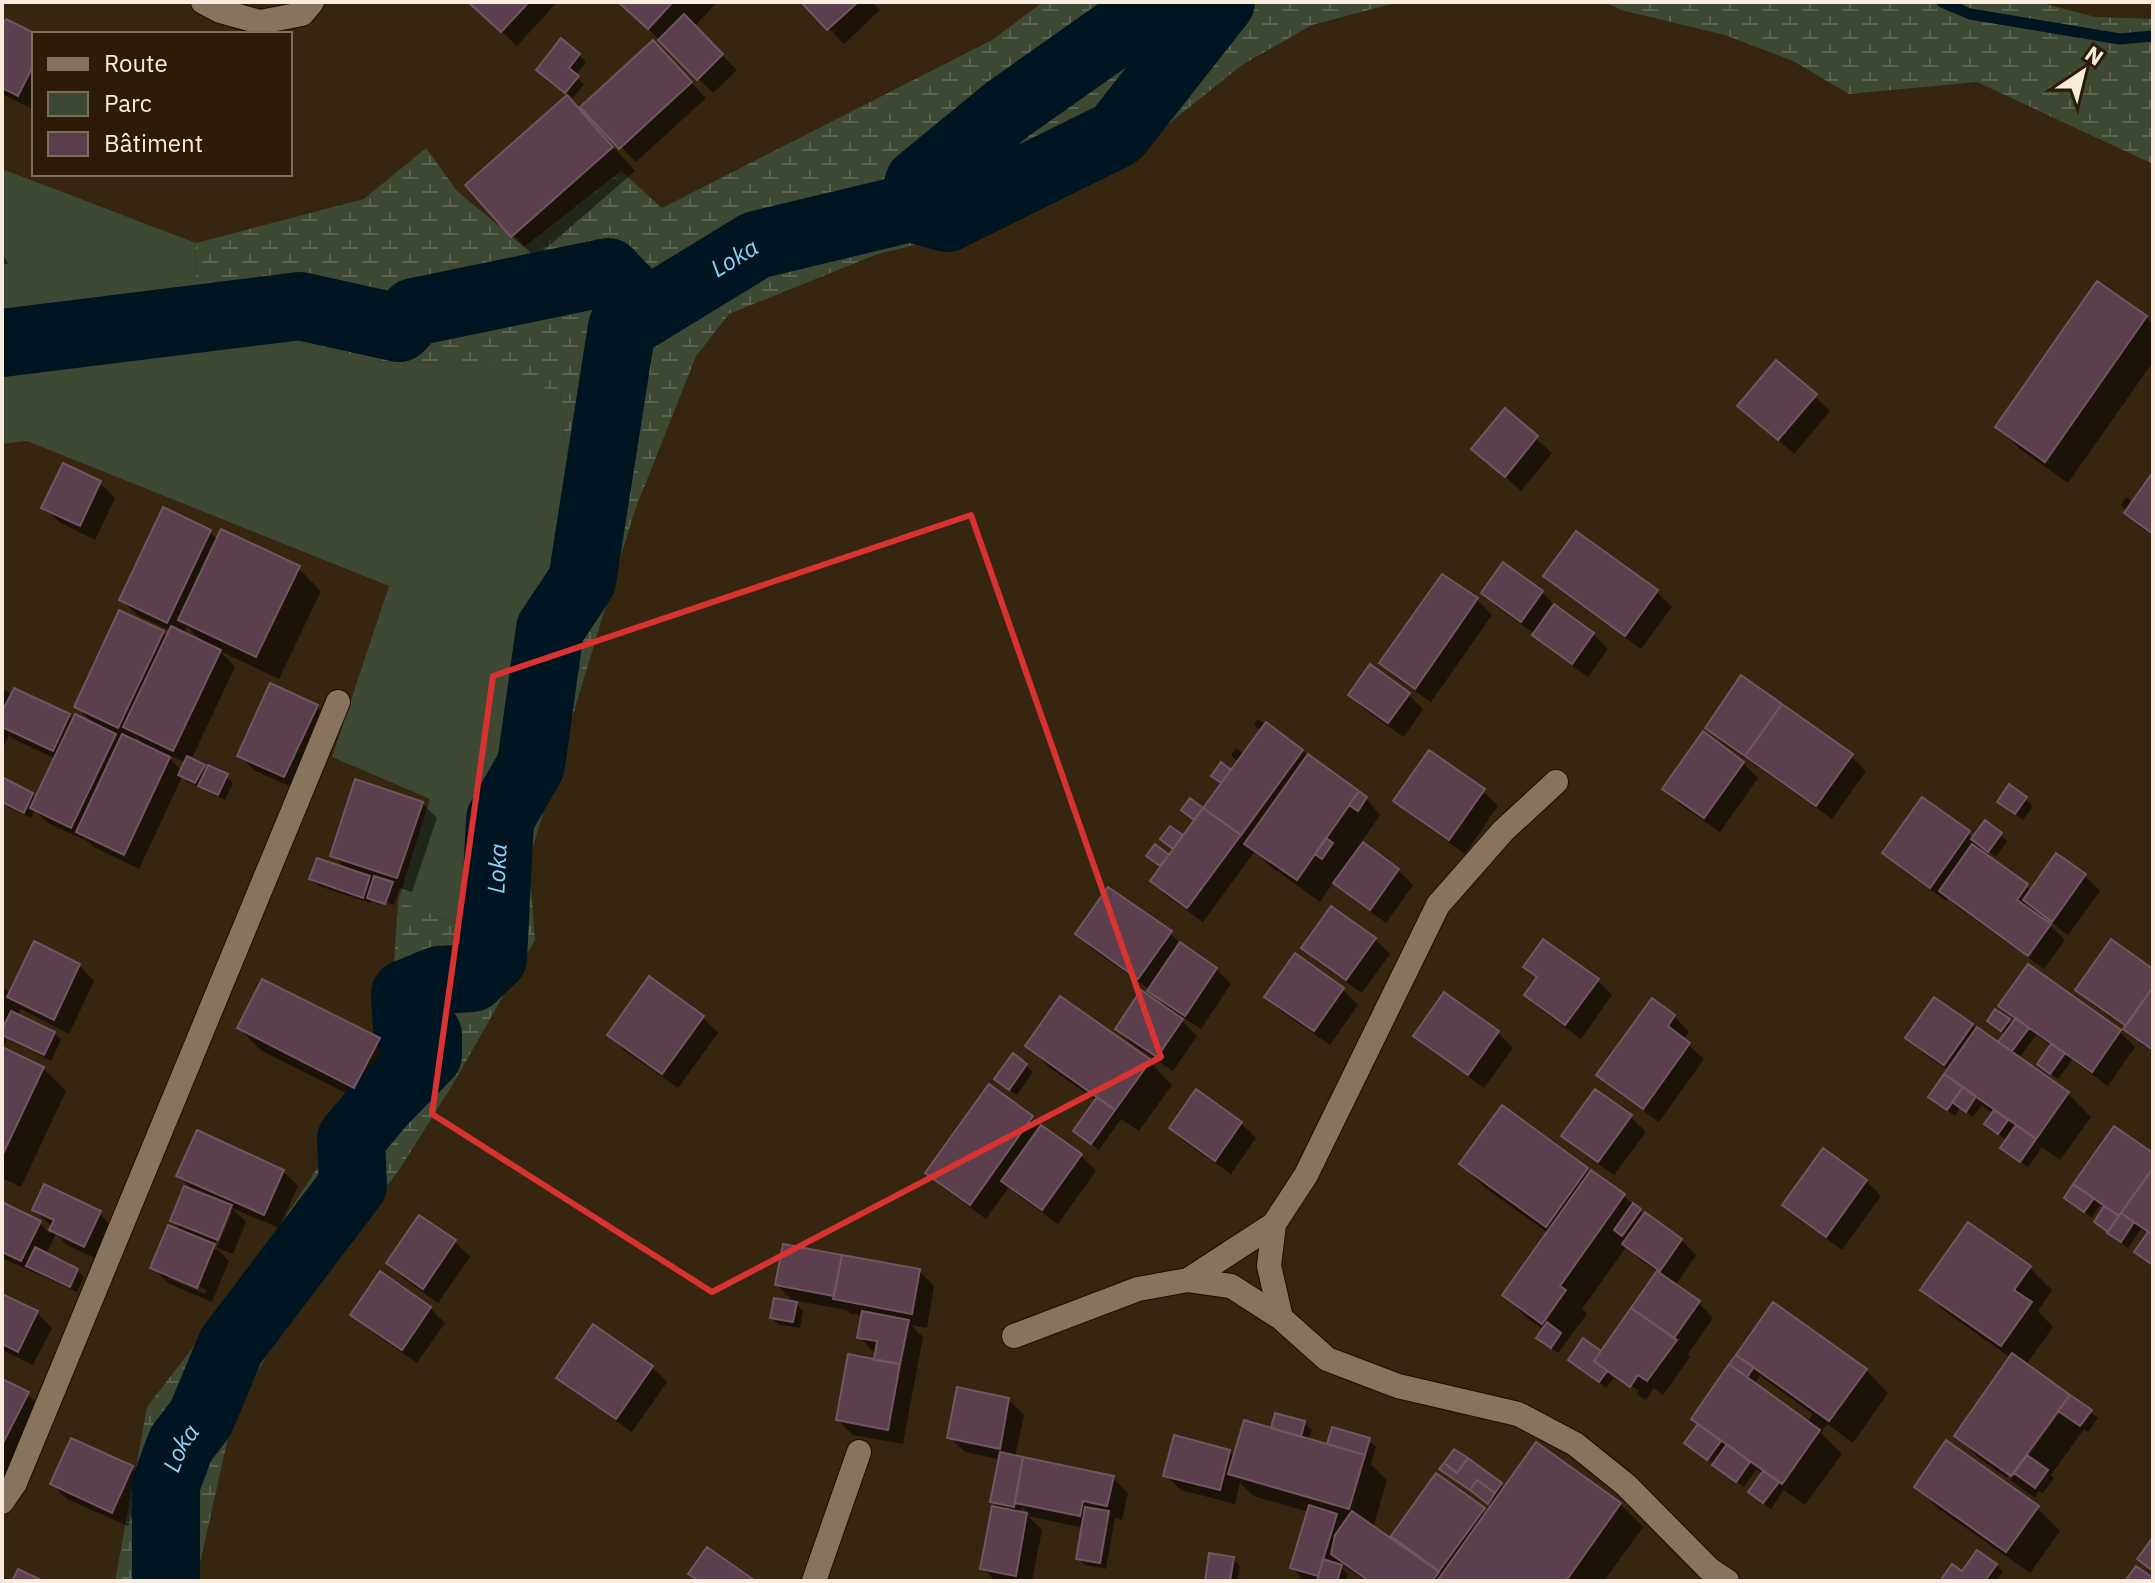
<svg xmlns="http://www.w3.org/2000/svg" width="2155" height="1583" viewBox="0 0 2155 1583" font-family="'IBM Plex Sans',sans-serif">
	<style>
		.green { fill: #3d4932 }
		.wetland { fill: url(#wetland-marsh) }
		.shadow { fill: #0007; fill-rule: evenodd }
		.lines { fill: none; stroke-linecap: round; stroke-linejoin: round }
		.stream { stroke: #001522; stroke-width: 11 }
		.river { stroke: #001522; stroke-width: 68 }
		.building { fill: #5b3f4c; stroke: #725562; stroke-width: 2 }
		.minor-casing { stroke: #1d0e00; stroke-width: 26 }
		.minor { stroke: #88745c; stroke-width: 24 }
		.marked { fill: none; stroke: #d83231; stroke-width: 6; stroke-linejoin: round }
		.labels { text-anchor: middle; stroke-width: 7; stroke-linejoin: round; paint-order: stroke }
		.water-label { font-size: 24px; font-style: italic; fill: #90d2f6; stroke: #2c1b06 }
	</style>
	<defs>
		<pattern id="wetland-marsh" width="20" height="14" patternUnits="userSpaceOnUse" patternTransform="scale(2)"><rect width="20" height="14" fill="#3d4932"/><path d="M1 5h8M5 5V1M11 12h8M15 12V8" fill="none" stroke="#5a634f"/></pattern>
	</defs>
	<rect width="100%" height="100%" fill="#36250f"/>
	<path class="green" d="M2,169L196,243L194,352L293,340L377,361L482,364L560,394L574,519L527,639L487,805L466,927L398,901L430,799L332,757L389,586L27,441L2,444Z"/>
	<path class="wetland" d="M1043,2H1399L1312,25L1242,65L1127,157L1016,219L875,255L729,314L696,356L634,513L529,860L535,940L453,1084L401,1167L279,1332L232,1420L196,1581H115L147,1407L244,1281L388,1059L398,901L466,927L487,805L527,639L574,519L560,394L482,364L377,361L293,340L194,352L196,243L364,199L426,148L457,191L524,247L621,171L662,208L992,40Z
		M1605,2H2038L2095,17L2153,19V164L1977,82L1849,94L1793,61L1725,35L1621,10Z"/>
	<path class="shadow" d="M471,2H557L517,46Z
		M621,2H717L694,27L737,70L713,93Z
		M804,2H872L880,10L844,44Z
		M2,31L34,35V110L2,94Z
		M579,55L586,62L575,76L584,84L573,98L546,76Z
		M668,58L706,98L636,162L621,147Z
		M589,120L635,171L535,258L467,185Z
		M2,253L8,263L2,266Z
		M2146,317L2153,325V362L2068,483L2020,449L1997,427Z
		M1815,396L1830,411L1794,454L1740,406Z
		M1505,411L1552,453L1521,491L1474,449Z
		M2153,475V536L2141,528L2121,505L2126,497L2134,503Z
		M100,483L115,498L95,540L59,522L44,507Z
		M210,532L218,540L298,568L321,591L279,679L220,651L235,667L191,760L208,771L226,776L233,783L225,800L208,792L203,788L187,782L182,777L139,869L94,847L87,841L48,823L35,811L31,818L2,804V779L32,794L37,799L56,759L14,739L9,735L2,750V688L12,695L69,716L74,721L94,724L76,706L163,633L168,638L171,631L137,615L121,600ZM187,627L204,643L184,634ZM136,737L146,747L134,742ZM164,753L186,763L182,771Z
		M1577,533L1657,592L1672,607L1641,649L1561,591L1546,576Z
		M1443,576L1477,600L1492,615L1431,702L1396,678L1381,663Z
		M1483,592H1542L1557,608L1593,634L1608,649L1588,677L1549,649L1535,634L1498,608Z
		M1408,694L1423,709L1404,737L1365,710L1350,695Z
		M317,707L332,722L300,791L254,770L239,755Z
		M1258,719L1366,798L1380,815L1361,843L1398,870L1413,885L1386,923L1351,898L1334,881L1320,902L1270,866L1255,851L1203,922L1167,896L1152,881L1162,867L1156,862L1155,847L1169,858L1175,850L1170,846L1171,829L1183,837L1196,821L1191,817L1190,801L1204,811L1223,784L1214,776L1232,773L1239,763L1231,755L1236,748L1245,755L1262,732L1254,725Z
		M1707,727L1851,756L1866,771L1832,819L1722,742Z
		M1743,763L1758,778L1720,832L1679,804L1664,788Z
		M2010,787L2033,806L2023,820L2007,808Z
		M1483,791L1498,806L1465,854L1411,815L1396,800Z
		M1922,800L1974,838L2000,834L2007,841L1996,857L1984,848L1980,853L2032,891L2057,856L2085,876L2100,891L2068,935L2049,921L2048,923L2065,940L2044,969L1956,906L1948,898L1946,901L1900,868L1885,853Z
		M422,803L437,818L412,892L400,888L394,905L375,898V903L392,910L376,904L371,899L370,903L319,886L312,879L348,871L332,855Z
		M1170,933L1185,948L1216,969L1231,984L1201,1029L1179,1015L1178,1017L1197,1036L1173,1071L1132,1044L1117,1029L1167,1008L1150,990L1092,949L1077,934Z
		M1375,939L1390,954L1362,993L1319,963L1304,948Z
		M1295,956L1343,990L1358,1005L1330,1045L1281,1011L1266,996Z
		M79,965L94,981L69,1034L21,1009L18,1016L54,1033L61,1040L51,1061L7,1039L2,1049L43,1068L66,1091L21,1187L2,1178V987L11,993Z
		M1526,967L1597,980L1612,995L1581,1039L1541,1010L1526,995L1538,979Z
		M2028,967L2120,1032L2135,1047L2108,1086L2072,1060L2058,1079L2046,1071L2052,1046L2036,1035L2018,1059L2068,1094L2091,1117L2060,1160L2042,1147L2028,1167L2009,1154L2007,1141L1986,1124L1994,1114L1982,1105L1973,1117L1960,1108L1955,1116L1937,1103L1949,1071L1923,1053L1908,1038L1971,1025L2006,1050L2007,1048L2001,1042L2006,1035L1997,1028L2008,1021L2013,1026L2016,1021L2001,1006Z
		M2153,971V1052L2141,1044L2126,1028L2093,1005L2078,990Z
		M649,979L703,1018L718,1033L678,1088L624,1050L609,1035Z
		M1652,1000L1674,1016L1689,1032L1683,1040L1704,1059L1659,1122L1614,1090L1599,1075Z
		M239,1028L378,1040L401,1062L378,1109L262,1051Z
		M1498,1033L1513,1048L1484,1088L1431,1050L1416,1035Z
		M1027,1045L1150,1062L1172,1085L1139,1131L1121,1119L1099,1150L1075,1131L1097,1101L1050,1068Z
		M1026,1065L1033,1072L1017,1095L1003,1086Z
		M989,1087L1081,1156L1096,1171L1058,1224L1019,1196L1009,1187L986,1219L943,1188L928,1173Z
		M1502,1108L1624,1196L1645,1216L1681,1240L1696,1255L1675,1286L1698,1302L1713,1318L1688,1354L1690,1357L1663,1395L1654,1388L1646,1400L1637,1394L1639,1391L1610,1370V1375L1614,1378L1606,1388L1571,1360L1601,1354L1658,1272L1639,1259L1627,1246L1582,1309L1587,1314L1558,1353L1546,1344L1544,1330L1527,1318L1504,1295L1548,1233L1484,1187L1461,1164Z
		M1631,1117L1646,1132L1614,1175L1579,1150L1564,1135Z
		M1241,1123L1256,1138L1231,1174L1186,1143L1171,1128Z
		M2153,1156V1265L2149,1235L2141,1229L2128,1248L2096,1222L2105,1209L2100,1205L2092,1218L2066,1198Z
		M283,1171L298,1186L279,1228L232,1208L246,1222L233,1254L217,1248L232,1212H227L213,1249L216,1250L217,1249L229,1261L212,1302L168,1283L153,1268L186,1234L172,1221L196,1193L178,1175ZM168,1273L207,1290L205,1294L168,1278Z
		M1866,1181L1881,1196L1842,1250L1800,1220L1785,1205Z
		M2,1205L39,1223L50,1233L53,1227L34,1210L99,1213L114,1228L99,1260L67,1245L56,1234L46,1255L77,1270L84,1277L77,1292L2,1258Z
		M420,1218L455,1242L470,1257L438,1303L403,1278L388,1263Z
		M2030,1268L2052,1290L2038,1311L2053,1327L2026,1365L2098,1418L2088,1432L2084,1429L2051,1475L2054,1478L2043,1493L2039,1491L2035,1498L2010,1480L2066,1404L2063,1402L2007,1478L1979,1458L1957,1436L2011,1358L1946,1312L1923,1290Z
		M919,1271L934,1286L927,1328L911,1325L923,1337L903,1444L853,1435L838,1420L875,1362L877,1353L874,1352L859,1337L863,1316L851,1314L846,1310L792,1300L777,1285Z
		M2,1296L36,1312L52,1328L33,1365L2,1350Z
		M796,1304L803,1311L800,1328L779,1325L772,1318Z
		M1774,1304L1866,1370L1888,1393L1853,1443L1827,1424L1821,1433L1842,1454L1805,1505L1784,1490L1771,1509L1757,1499L1763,1474L1756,1470L1744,1487L1686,1442L1700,1425L1693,1418ZM1760,1376L1813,1414L1807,1423L1754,1384Z
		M430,1308L445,1323L417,1363L368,1329L353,1314Z
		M594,1327L652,1367L667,1382L632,1432L574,1392L559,1377Z
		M2,1381L27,1394L50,1416L2,1512Z
		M1008,1399L1024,1415L1015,1457L1113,1478L1128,1493L1122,1520L1115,1518L1106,1569L1085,1565L1078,1558L1084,1528L1028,1516L1042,1530L1032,1581H995L983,1568L1001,1510L992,1501L1001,1460L965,1452L949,1437ZM1022,1507L1031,1515L1020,1514Z
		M1304,1423L1312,1430L1308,1441L1328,1447L1333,1429L1368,1440L1376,1447L1371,1464L1387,1480L1373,1528L1405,1551L1407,1549L1393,1536L1483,1510L1487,1514L1492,1507L1442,1469L1455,1451L1505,1488L1620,1504L1643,1527L1604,1581H1366L1341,1564L1340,1566L1348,1574L1346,1581H1299L1300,1576L1292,1568L1309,1512L1253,1496L1240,1483L1235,1504L1181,1490L1166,1475L1229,1451L1235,1457L1273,1431Z
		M131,1468L147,1483L128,1526L67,1499L52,1484Z
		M1916,1486L2037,1508L2060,1531L2030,1573L1939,1509Z
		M1233,1559L1240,1566L1237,1581H1207Z
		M1996,1565L2003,1572L1996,1581H1942L1962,1573Z"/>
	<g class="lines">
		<path class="stream" d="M1942,2L1970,14L2120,39L2153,36"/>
		<g class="river">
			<path d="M910,208L919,182L1008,109L1160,2"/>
			<path d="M2,343L300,306L399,328L414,312L608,272L646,312"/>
			<path id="s1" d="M166,1581V1484L181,1444L201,1418L231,1346L353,1185L351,1139L382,1102L428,1055V1035L407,1029L405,994L439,980L472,978L493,958L500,819L531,765L550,629L582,581L622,327L756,245L910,208L947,218L1117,134L1221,2"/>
		</g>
	</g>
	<path class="building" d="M468,2H529L501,32Z
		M618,2H673L648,29Z
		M801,2H858L827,30Z
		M684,14L723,54L697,80L658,40Z
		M6,19L36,34H34V64L18,96L2,88V27Z
		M561,38L580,54L569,68L579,76L565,93L536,70Z
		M653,40L692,82L619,149L580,107Z
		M567,95L613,147L511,237L465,185Z
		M2097,281L2147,316L2045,462L1995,427Z
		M1776,360L1817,394L1778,440L1737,406Z
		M1505,408L1538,436L1505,477L1471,449Z
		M63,463L101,481L80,526L41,508Z
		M2153,472V534L2124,513Z
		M163,507L211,530L167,623L119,600Z
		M221,529L300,566L256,657L178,620Z
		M1576,531L1658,590L1625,636L1543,576Z
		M1503,562L1543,591L1521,622L1481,593Z
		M1442,574L1478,598L1415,689L1379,663Z
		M1554,604L1594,633L1572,664L1532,635Z
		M119,610L164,631L118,728L74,707Z
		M171,626L221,650L173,751L123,727Z
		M1370,664L1410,693L1388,723L1348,695Z
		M1741,675L1782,704L1745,756L1705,728Z
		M270,683L318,705L284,777L237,756Z
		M14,688L70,714L53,751L2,727V712Z
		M1782,704L1853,754L1816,806L1745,756Z
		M75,714L116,734L71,828L30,808Z
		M1266,722L1303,750L1241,835L1203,808Z
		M1703,731L1744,762L1704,818L1662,789Z
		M122,734L170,757L124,855L76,832Z
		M1429,750L1485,789L1449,840L1393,801Z
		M1308,754L1359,791L1297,880L1244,844Z
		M187,756L205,765L195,783L178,775Z
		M1221,762L1231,770L1221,783L1211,776Z
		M208,765L228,774L218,795L198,786Z
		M2,777L33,793L24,813L2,802Z
		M355,779L423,802L397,878L330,856Z
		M2009,784L2027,797L2015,814L1997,802Z
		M1359,791L1367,797L1358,811L1349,805Z
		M1922,797L1970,831L1930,888L1882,853Z
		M1190,798L1203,808L1194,820L1181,810Z
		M1203,808L1241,835L1187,908L1150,881Z
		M1985,820L2002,833L1988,852L1971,839Z
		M1170,826L1183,835L1173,849L1160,839Z
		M1326,838L1333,843L1322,859L1315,854Z
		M1363,842L1399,869L1370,910L1333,883Z
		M1155,844L1169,855L1160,866L1146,856Z
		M1972,844L2028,884L2017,900L2051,924L2028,956L1939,891Z
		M2056,853L2086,874L2052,922L2023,900Z
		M317,858L370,876L363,898L309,879Z
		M374,876L393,882L385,904L367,898Z
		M1108,887L1172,931L1138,979L1075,934Z
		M1331,906L1376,938L1346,980L1301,948Z
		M1543,939L1599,979L1565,1025L1524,995L1537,977L1523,967Z
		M2111,939L2153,969V987L2126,1026L2075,990Z
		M34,941L80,964L54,1020L7,997Z
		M1180,942L1217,968L1185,1016L1147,991Z
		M1295,953L1344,988L1314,1031L1264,997Z
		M2028,964L2121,1030L2092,1072L1998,1006Z
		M649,976L704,1016L662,1074L607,1035Z
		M262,979L380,1038L354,1088L237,1028Z
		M2153,987V1050L2123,1029Z
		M1141,990L1183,1019L1157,1057L1115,1029Z
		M1444,992L1499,1031L1468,1075L1413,1036Z
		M1060,996L1151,1060L1115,1110L1025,1046Z
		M1934,997L1973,1024L1944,1065L1905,1038Z
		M1652,998L1675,1015L1668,1026L1690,1043L1643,1109L1596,1075Z
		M1995,1009L2010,1019L2001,1031L1987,1021Z
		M11,1011L55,1032L44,1055L2,1035V1030Z
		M2016,1018L2029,1028L2012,1051L1998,1042Z
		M1977,1027L2069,1092L2036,1139L1944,1074Z
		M2051,1044L2065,1053L2050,1074L2037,1064Z
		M2,1047L44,1067L2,1156Z
		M1013,1053L1027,1064L1009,1090L994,1079Z
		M1944,1074L1963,1087L1947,1110L1928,1097Z
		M989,1084L1033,1116L970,1205L925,1173Z
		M1963,1087L1976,1096L1966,1112L1952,1102Z
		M1196,1089L1242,1122L1215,1161L1169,1128Z
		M1595,1089L1632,1115L1598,1162L1561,1136Z
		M1097,1097L1115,1110L1091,1144L1073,1131Z
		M1502,1105L1588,1168L1546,1227L1459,1164Z
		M1994,1110L2008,1120L1998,1134L1984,1124Z
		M1041,1125L1082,1154L1042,1210L1001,1181Z
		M2016,1125L2036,1139L2020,1162L2000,1148Z
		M2114,1126L2153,1153V1168L2119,1216L2073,1184Z
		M197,1130L284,1170L264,1215L176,1176Z
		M1823,1148L1867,1180L1826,1237L1782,1205Z
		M2153,1168V1235L2121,1213Z
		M1591,1170L1625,1194L1560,1286L1566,1290L1542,1324L1502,1295Z
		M44,1184L101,1211L84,1247L49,1230L54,1220L32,1210Z
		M2073,1184L2094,1198L2084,1212L2064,1198Z
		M184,1186L232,1205L218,1240L170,1221Z
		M2,1202L41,1221L21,1261L2,1252Z
		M1633,1203L1641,1209L1622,1236L1614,1230Z
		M2104,1206L2119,1216L2108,1232L2094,1222Z
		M1645,1212L1682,1239L1660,1271L1622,1244Z
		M2121,1213L2134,1222L2121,1242L2107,1233Z
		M419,1215L456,1240L423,1289L386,1263Z
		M1968,1222L2031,1266L2014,1290L2032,1302L2001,1346L1920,1290Z
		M168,1225L215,1244L197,1288L150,1268Z
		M2148,1232L2153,1235V1265L2134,1252Z
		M783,1244L842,1255L834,1296L775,1285Z
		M35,1247L78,1269L70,1287L26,1266Z
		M842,1255L920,1269L912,1314L833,1299Z
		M380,1271L431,1307L402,1350L350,1315Z
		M1657,1271L1700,1301L1674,1338L1631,1308Z
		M2,1294L38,1311L18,1352L2,1344Z
		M774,1298L797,1302L793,1322L770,1318Z
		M1773,1302L1867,1369L1829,1421L1736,1355Z
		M1631,1308L1677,1340L1647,1381L1638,1375L1630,1387L1594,1361Z
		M862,1311L909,1320L900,1364L874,1360L877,1341L857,1338Z
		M1547,1322L1561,1333L1551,1348L1536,1338Z
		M593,1324L653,1366L616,1419L556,1378Z
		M1583,1338L1601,1351L1594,1361L1607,1371L1599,1382L1568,1360Z
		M2012,1353L2070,1395L2011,1476L1954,1436Z
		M848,1354L900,1364L888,1430L836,1420Z
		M1736,1355L1754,1367L1747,1377L1729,1364Z
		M1729,1364L1820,1430L1782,1484L1691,1419Z
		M2,1379L29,1392L2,1445Z
		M957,1387L1009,1398L1000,1449L947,1438Z
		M2070,1395L2092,1410L2080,1426L2058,1411Z
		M1275,1413L1305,1421L1301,1437L1271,1428Z
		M1244,1420L1365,1455L1349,1509L1228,1474Z
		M1698,1424L1721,1441L1707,1460L1684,1443Z
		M1332,1427L1370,1438L1365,1455L1327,1444Z
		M1174,1435L1230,1450L1220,1490L1163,1476Z
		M71,1438L133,1466L112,1513L50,1484Z
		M1946,1440L2039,1506L2006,1552L1914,1487Z
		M1536,1442L1621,1503L1566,1581H1437Z
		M1727,1444L1750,1462L1736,1482L1712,1465Z
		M1454,1449L1468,1458L1457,1473L1444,1463Z
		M1000,1452L1023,1457L1014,1507L990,1502Z
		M2027,1455L2048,1470L2035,1488L2014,1473Z
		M1023,1457L1114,1476L1107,1506L1083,1501L1080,1516L1015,1503Z
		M1468,1458L1502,1483L1495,1493L1477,1480L1470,1490L1439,1469L1444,1463L1457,1473Z
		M1763,1471L1779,1482L1763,1503L1748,1492Z
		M1436,1473L1485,1508L1439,1571L1391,1536Z
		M1477,1480L1495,1493L1488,1504L1470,1490Z
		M1309,1505L1337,1514L1318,1576L1290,1568Z
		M992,1506L1027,1513L1016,1576L980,1569Z
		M1085,1507L1109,1511L1100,1563L1076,1559Z
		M1352,1511L1439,1572L1432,1581H1369L1331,1554L1335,1535Z
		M2153,1537V1571L2137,1559Z
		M707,1547L754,1580V1581H699L688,1574Z
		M1977,1550L1997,1564L1985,1581H1940L1952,1564L1962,1571Z
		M1209,1553L1234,1557L1230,1581H1205Z
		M1323,1559L1342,1565L1337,1581H1317Z
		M2136,1566L2153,1578V1581H2125Z
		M18,1569L43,1581H12Z"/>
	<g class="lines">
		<g class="minor-casing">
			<path id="minor" d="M203,2L220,11L260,22L302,14L312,2
				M1274,1224L1269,1266L1281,1318
				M1188,1280L1274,1224L1306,1175L1438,905L1503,831L1556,782
				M1014,1336L1138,1289L1188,1280L1231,1286L1281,1318L1327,1359L1398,1386L1518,1414L1575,1444L1626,1485L1709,1569L1727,1581
				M2,1502L15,1483L338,702
				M814,1581L859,1452"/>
		</g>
		<use href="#minor" class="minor"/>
	</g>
	<path class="marked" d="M971,515L1161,1057L712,1292L432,1114L493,676Z"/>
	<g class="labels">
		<g class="water-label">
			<text dy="8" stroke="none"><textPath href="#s1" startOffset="1574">Loka</textPath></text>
			<text dy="8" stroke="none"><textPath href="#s1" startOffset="878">Loka</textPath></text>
			<text dy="8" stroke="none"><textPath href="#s1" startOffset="136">Loka</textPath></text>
		</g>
	</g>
	<rect width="2155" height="1583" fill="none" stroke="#f8ecdf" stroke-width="8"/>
	<rect x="32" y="32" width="260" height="144" fill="#2c1b06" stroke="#7e6f5d" stroke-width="2"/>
	<rect x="48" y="58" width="40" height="12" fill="#88745c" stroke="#7e6f5d" stroke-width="2"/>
	<text x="104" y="72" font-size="24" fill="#f8ecdf">Route</text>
	<rect x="48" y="92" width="40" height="24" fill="#3d4932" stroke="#7e6f5d" stroke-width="2"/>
	<text x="104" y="112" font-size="24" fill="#f8ecdf">Parc</text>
	<rect x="48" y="132" width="40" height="24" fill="#5b3f4c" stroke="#7e6f5d" stroke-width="2"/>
	<text x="104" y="152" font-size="24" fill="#f8ecdf">Bâtiment</text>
	<g transform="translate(2083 72) rotate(35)" stroke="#2c1b06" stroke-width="6" paint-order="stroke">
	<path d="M0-6L14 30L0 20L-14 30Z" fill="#f8ecdf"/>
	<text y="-12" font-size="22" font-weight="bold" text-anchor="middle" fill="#f8ecdf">N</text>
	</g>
</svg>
